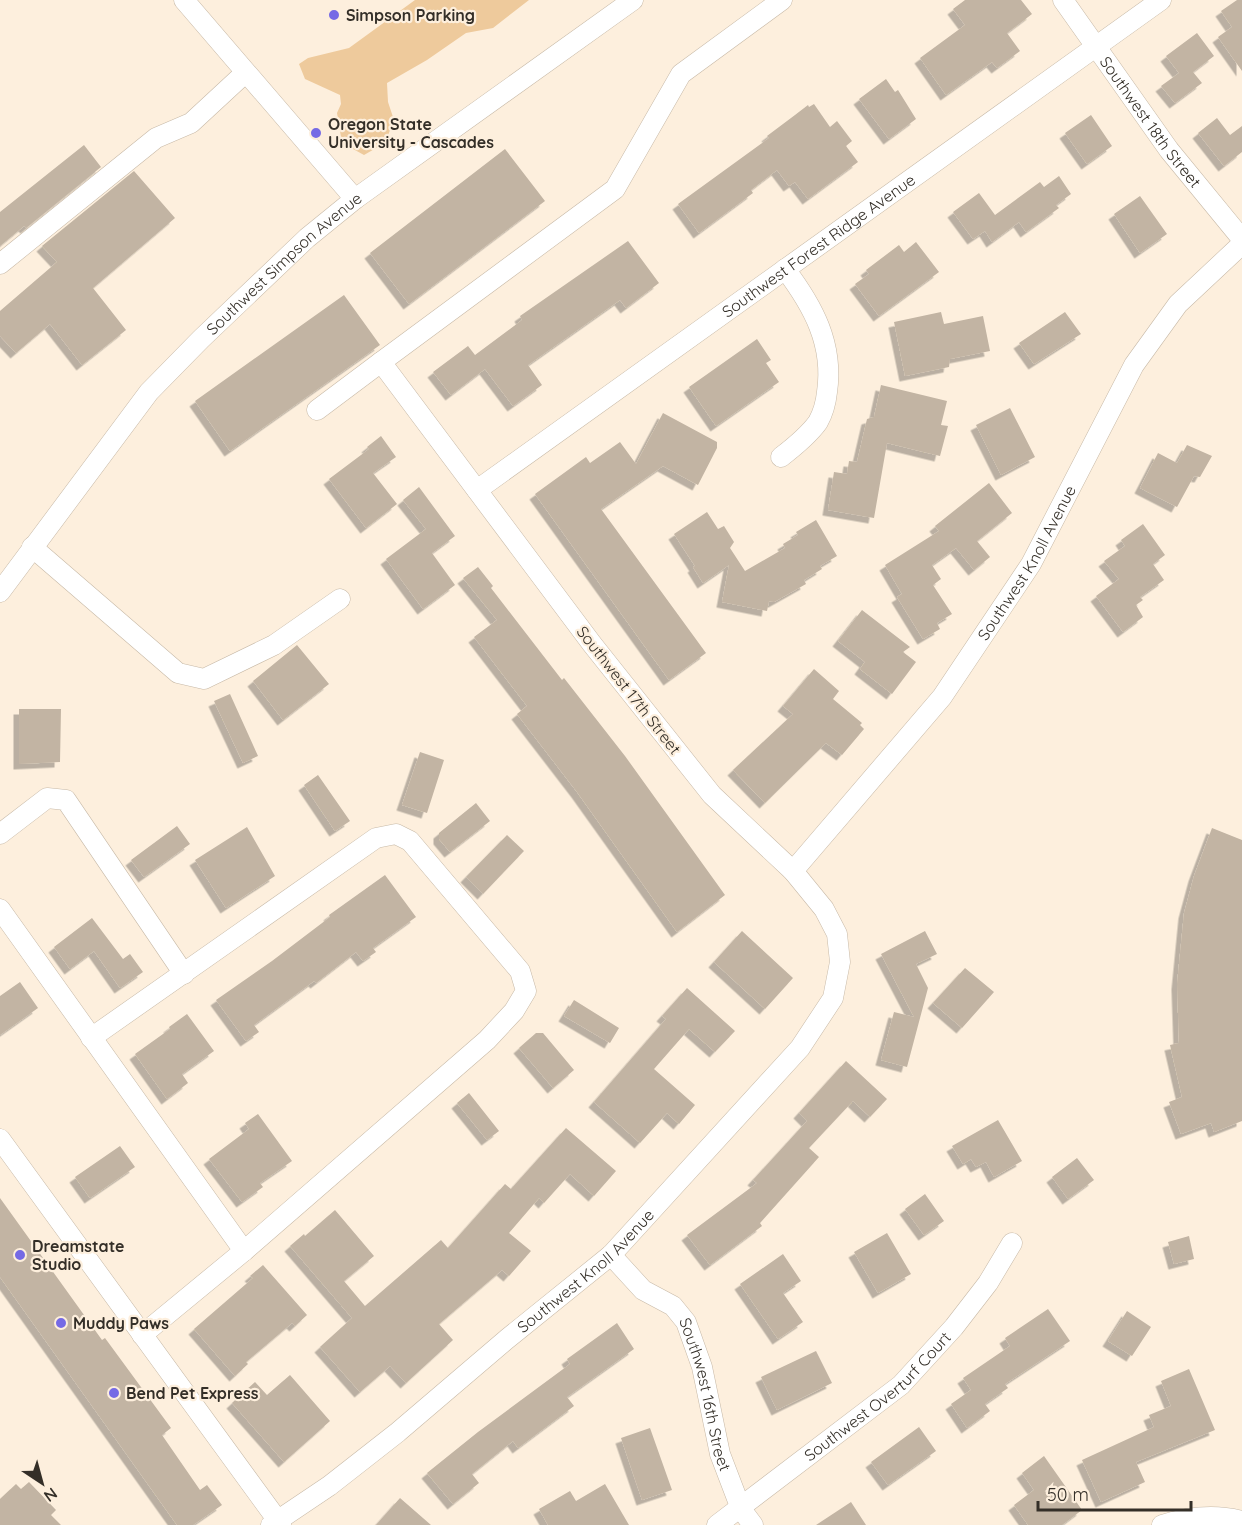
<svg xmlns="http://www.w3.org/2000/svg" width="1242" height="1525" viewBox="0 0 1242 1525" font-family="Quicksand,sans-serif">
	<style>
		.green { fill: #eeca9c }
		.building { fill: #c2b4a3; filter: url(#shadow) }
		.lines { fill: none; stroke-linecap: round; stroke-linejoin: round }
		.minor-casing { stroke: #c7b9a7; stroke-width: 21 }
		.minor { stroke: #fff; stroke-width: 20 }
		.poi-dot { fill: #756ae5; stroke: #fdefdd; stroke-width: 2 }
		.labels { text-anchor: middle; stroke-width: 4.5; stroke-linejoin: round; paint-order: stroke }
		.poi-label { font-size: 16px; font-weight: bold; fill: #342f28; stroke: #fdefdd; text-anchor: start }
		.street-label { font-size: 16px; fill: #342f28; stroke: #fdefdd }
	</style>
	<defs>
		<filter id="shadow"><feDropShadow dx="-5.5" dy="5.5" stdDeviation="0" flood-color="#0004"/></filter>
	</defs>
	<rect width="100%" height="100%" fill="#fdefdd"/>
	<path class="green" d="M415,0H529L493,28L466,33L427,60L387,83L388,102L394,120L385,143L364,155L342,143L337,113L341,104L340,95L305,79L299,64L308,58L349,48Z"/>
	<path class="building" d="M965,0H1021L1032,14L1007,33L1020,51L997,68L992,62L946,95L920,58L965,25L953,9Z
		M1237,0H1242V71L1218,37L1232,27L1221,11Z
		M1197,33L1214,56L1193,72L1202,83L1175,103L1161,86L1179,73L1166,56Z
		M886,79L895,92L898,90L916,119L889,139L859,99Z
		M814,104L830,127L837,121L852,141L846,146L858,162L808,199L795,182L789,186L777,170L751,190L753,193L699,233L678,204L769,138L767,136L795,115L808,105L809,107Z
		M1091,115L1112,146L1087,164L1065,133Z
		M1217,118L1230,135L1242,126V152L1224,166L1198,133Z
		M84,145L101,167L26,228L24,226L0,246V212Z
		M505,149L545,201L409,304L370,253Z
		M134,171L175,218L93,288L126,330L82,365L50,324L16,353L0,336V311L57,262L42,246Z
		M1059,176L1071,194L1056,205L1059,208L1026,232L1019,222L992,242L985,231L973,239L953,212L979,193L995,215L1040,182L1044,187Z
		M1140,196L1167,234L1140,253L1114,214Z
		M628,241L659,283L626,308L620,300L528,365L542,385L513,406L485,369L451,395L433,372L468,346L475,355L522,320L520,316Z
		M916,242L939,272L879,316L855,284L869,274L866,270L899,245L904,252Z
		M344,295L380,345L230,451L195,401Z
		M941,312L944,324L983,316L990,351L950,359L949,367L905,376L894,322Z
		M1065,312L1081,334L1034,364L1019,343Z
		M757,339L771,360L766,363L779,382L716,426L689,387Z
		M881,385L947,401L941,425L948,426L940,456L887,443L874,518L828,510L834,472L847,474L849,461L857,462L867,419L874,417Z
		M1010,408L1035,457L1001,475L976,425Z
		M663,413L717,442V448L698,485L663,466L601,509L706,653L669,680L535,494L586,457L590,463L620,442L636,464Z
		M381,436L396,457L373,473L397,504L366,528L329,479L369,449L367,447Z
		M1187,445L1212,456L1200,477L1194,476L1177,507L1140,488L1158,453L1177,463Z
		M989,483L1012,513L977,541L990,557L974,570L956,548L932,565L941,579L933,585L952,614L937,623L940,629L923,639L897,597L902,594L885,565L939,531L935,526Z
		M419,487L455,536L432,553L455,585L423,609L386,559L426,529L403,500Z
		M707,512L718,529L724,526L734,542L730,548L745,571L785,548L783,544L798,535L796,532L816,520L837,556L820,566L822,569L804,580L806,584L774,602L769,601L767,611L722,602L729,565L703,583L693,567L695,566L674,534Z
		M1143,524L1165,555L1153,564L1164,580L1140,597L1143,600L1136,605L1143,617L1123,632L1096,596L1119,579L1104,561L1125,546L1121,540Z
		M478,567L493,586L491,588L562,680L564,678L625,756L725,895L677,932L577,792L517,714L527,706L474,637L497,620L463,578Z
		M862,610L910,647L903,652L916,662L892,694L860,669L865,662L838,641Z
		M297,645L329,684L283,720L253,681Z
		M814,669L839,691L833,699L862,723L860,725L864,729L842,755L826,743L765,803L733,770L793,714L783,706Z
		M230,694L258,756L243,763L214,701Z
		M19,709H61L60,762L19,764Z
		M420,752L444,760L427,813L402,805Z
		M318,775L350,821L335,831L304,785Z
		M476,803L490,821L450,852L439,839V833Z
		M177,826L190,844L144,877L131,860Z
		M247,827L275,876L226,908L195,860Z
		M1212,828L1242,840V1121L1214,1132L1211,1123L1181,1134L1169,1102L1182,1097L1170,1045L1179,1043L1177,984L1184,913L1194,876Z
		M507,835L524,851L483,894L466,877Z
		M385,875L416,917L373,948L376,952L363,961L356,952L316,983L314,981L254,1025L259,1032L246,1041L216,1000L272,961L330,917L329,915Z
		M92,918L123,959L130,954L143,972L120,988L94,951L70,969L54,947Z
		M742,931L793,978L765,1009L714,962Z
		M925,931L937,954L916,964L928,988L907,1067L881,1060L894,1012L914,1017L881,954Z
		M965,968L994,992L962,1028L933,1003Z
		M20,982L38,1008L0,1035V996Z
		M687,988L735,1031L715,1052L689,1029L654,1069L695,1105L679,1124L667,1113L640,1143L594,1102L666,1019L662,1016Z
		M574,1000L619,1028L610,1043L564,1016Z
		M187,1014L214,1051L182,1074L188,1083L167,1099L135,1054L170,1029L169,1027Z
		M536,1033H543L574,1070L553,1088L519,1048Z
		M846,1061L887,1099L870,1117L853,1101L809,1148L819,1157L760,1223L762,1226L710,1265L687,1235L757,1183L753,1180L807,1121L799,1113Z
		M469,1093L499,1131L487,1140L457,1103Z
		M258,1114L292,1161L260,1183L263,1187L242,1202L209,1159L249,1129L245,1123Z
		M998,1120L1022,1161L994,1177L986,1162L976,1167L971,1159L963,1164L952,1146Z
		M566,1128L616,1171L594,1196L570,1174L544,1203L539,1198L509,1233L531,1251L509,1276L502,1270L439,1324L453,1340L406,1383L390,1366L360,1392L320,1347L352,1318L290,1246L304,1234L305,1236L335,1210L374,1256L344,1281L365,1306L441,1240L448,1248L505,1184L511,1189Z
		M120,1146L135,1167L90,1198L75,1177Z
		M1077,1158L1094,1180L1068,1199L1052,1177Z
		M925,1194L944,1221L924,1235L905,1209Z
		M0,1198L102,1340L105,1338L171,1428L162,1435L200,1490L207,1485L222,1505L193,1525H177L0,1277Z
		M887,1233L911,1274L878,1293L854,1252Z
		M1189,1236L1194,1259L1174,1264L1168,1242Z
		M783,1254L801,1281L783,1293L803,1322L778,1339L740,1284Z
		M263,1265L307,1315L295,1326L292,1323L246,1362L248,1364L235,1376L194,1329L253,1278L250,1276Z
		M1048,1309L1070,1341L1005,1384L1008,1388L985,1404L990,1411L967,1428L951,1404L971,1390L963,1378L1010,1346L1005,1338Z
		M1127,1311L1151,1327L1132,1356L1108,1341Z
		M617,1323L634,1349L567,1397L574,1406L518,1448L513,1441L472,1474L479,1483L453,1504L427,1473L478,1432L570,1364L567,1359Z
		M816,1351L832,1383L777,1410L761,1377Z
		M1189,1369L1215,1430L1136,1462L1145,1482L1101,1502L1082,1460L1154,1427L1149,1415L1171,1406L1161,1381Z
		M290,1375L330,1421L284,1462L232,1403L255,1382L267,1395Z
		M919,1427L936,1451L888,1485L871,1462Z
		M650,1428L672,1490L642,1500L621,1438Z
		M1044,1456L1082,1510L1062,1525H1028L1014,1505L1034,1490L1022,1473Z
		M29,1482L56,1510L51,1515L61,1525H0V1499L16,1484L21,1489Z
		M605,1484L629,1525H548L539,1509L570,1491L576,1501Z
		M400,1498L431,1525H376Z
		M851,1502L866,1525H816Z"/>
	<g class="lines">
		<g class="minor-casing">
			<g id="minor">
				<path d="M184,0L355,199"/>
				<path id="s1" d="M1063,0L1169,150L1242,239"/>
				<path d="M0,264L156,138L191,123L245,73"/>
				<path d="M381,362L615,189L681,74L782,0"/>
				<path d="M781,457C794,447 808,436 818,422C823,413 826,402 827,392C834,344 813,306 785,269"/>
				<path id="s2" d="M477,490L1161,0"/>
				<path d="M32,547L178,673L204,679L274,645L340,599"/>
				<path id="s3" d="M0,592L149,392L201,339L307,238L355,199L633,0"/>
				<path d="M0,834L47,798L66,800L184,974"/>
				<path id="s4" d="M793,871L942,697L1031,564L1134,365L1178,304L1242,244"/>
				<path d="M0,909L244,1251"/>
				<path d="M91,1038L376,838L396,834L410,841L520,971L526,991L514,1011L487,1040L244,1251L142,1335"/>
				<path d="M0,1139L281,1525"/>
				<path id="s5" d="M611,1255L643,1290L673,1306L686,1322L702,1367L720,1454L741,1509L753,1525"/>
				<path id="s6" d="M271,1525L329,1486L398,1432L507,1339L611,1255L800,1048L833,998L840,962L837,934L824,909L793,871L712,795L592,644L381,362L317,410"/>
				<path id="s7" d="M717,1525L901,1385L954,1327L988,1283L1012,1243"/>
				<path d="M1162,1525C1188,1517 1215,1514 1242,1521"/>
			</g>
		</g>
		<use href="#minor" class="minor"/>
	</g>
	<g class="poi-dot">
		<circle cx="334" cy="15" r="6"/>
		<circle cx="316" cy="133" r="6"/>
		<circle cx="20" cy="1255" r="6"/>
		<circle cx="61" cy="1323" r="6"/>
		<circle cx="114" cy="1393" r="6"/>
	</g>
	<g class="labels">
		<g class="poi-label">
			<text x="346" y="21">Simpson Parking</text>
			<text x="328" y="130">Oregon State<tspan x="328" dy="18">University - Cascades</tspan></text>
			<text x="32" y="1252">Dreamstate<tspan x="32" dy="18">Studio</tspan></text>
			<text x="73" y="1329">Muddy Paws</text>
			<text x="126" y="1399">Bend Pet Express</text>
		</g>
		<g class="street-label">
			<text dy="6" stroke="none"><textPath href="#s1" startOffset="150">Southwest 18th Street</textPath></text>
			<text dy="6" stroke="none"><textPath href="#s2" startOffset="420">Southwest Forest Ridge Avenue</textPath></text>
			<text dy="6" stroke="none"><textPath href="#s3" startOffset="436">Southwest Simpson Avenue</textPath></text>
			<text dy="6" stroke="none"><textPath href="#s4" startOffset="388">Southwest Knoll Avenue</textPath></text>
			<text transform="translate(629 690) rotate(52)" y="6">Southwest 17th Street</text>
			<text dy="6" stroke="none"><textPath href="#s6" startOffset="405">Southwest Knoll Avenue</textPath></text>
			<text dy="6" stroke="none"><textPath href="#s5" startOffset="177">Southwest 16th Street</textPath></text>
			<text dy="6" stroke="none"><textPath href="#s7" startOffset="206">Southwest Overturf Court</textPath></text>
		</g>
	</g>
	<g transform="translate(42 1483) rotate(144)" stroke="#fdefdd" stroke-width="4.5" paint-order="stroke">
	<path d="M0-4.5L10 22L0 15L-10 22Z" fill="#342f28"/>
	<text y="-9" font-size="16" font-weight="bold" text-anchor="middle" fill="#342f28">N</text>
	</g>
	<path d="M1038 1501v9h153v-9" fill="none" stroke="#342f28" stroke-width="3"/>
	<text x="1047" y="1501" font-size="18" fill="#342f28" stroke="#fdefdd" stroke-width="4.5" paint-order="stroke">50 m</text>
</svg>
